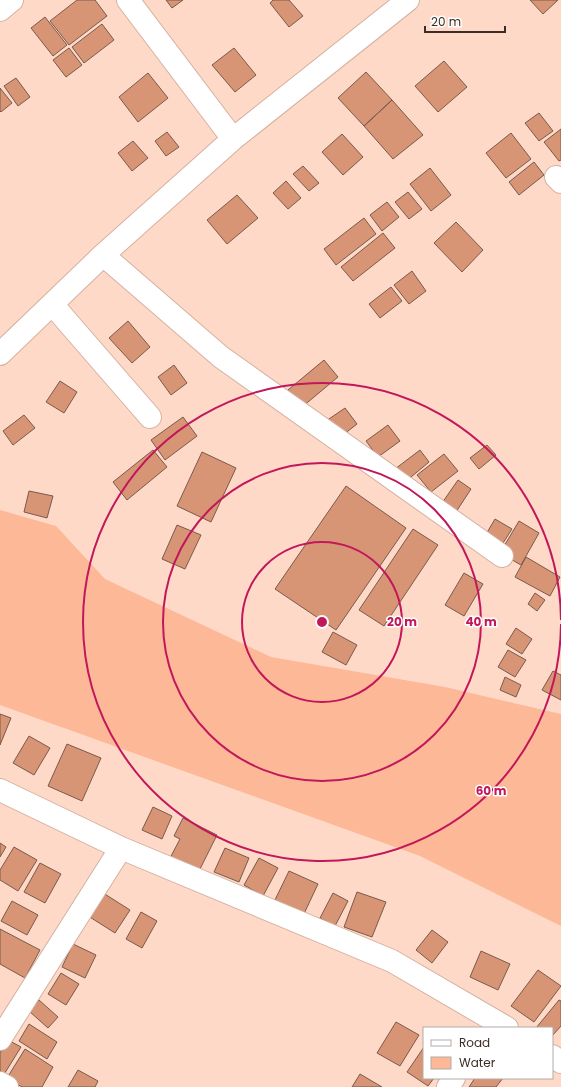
<svg xmlns="http://www.w3.org/2000/svg" width="561" height="1087" viewBox="0 0 561 1087" font-family="Poppins,sans-serif">
	<style>
		.water { fill: #fdb897 }
		.building { fill: #d89575; stroke: #795a4b }
		.lines { fill: none; stroke-linecap: round; stroke-linejoin: round }
		.minor-casing { stroke: #d5b1a1; stroke-width: 24 }
		.minor { stroke: #fff; stroke-width: 22 }
		.ring { fill: none; stroke: #c2185b; stroke-width: 2 }
		.centre { fill: #c2185b; stroke: #fff; stroke-width: 2 }
		.ring-label { font-size: 12px; text-anchor: middle; font-weight: bold; fill: #c2185b; stroke: #fff; stroke-width: 3; stroke-linejoin: round; paint-order: stroke }
	</style>
	<rect width="100%" height="100%" fill="#fed9c8"/>
	<path class="water" d="M0,510L56,526L105,579L271,657L445,687L561,714V926L420,856L0,705Z"/>
	<path class="building" d="M77,0H95L107,16L69,45L50,21Z
		M166,0H183L172,8Z
		M273,0H289L303,16L289,27L270,3Z
		M530,0H558L543,14Z
		M45,17L67,45L53,56L31,28Z
		M102,24L114,40L84,63L72,47Z
		M69,48L82,65L66,77L53,60Z
		M234,48L256,75L235,92L212,65Z
		M444,61L467,87L438,112L415,86Z
		M366,72L392,100L364,126L338,98Z
		M148,73L168,98L138,122L119,97Z
		M16,78L30,97L18,106L4,86Z
		M0,88L12,103L1,112L0,111Z
		M392,100L423,135L393,159L364,126Z
		M539,113L553,131L539,141L525,123Z
		M561,129V160L559,161L544,142Z
		M167,132L179,147L166,156L155,141Z
		M511,133L531,159L506,178L486,153Z
		M342,134L363,157L343,175L322,152Z
		M133,141L148,158L132,171L118,153Z
		M534,162L544,175L519,195L509,182Z
		M303,166L319,183L309,191L293,174Z
		M430,168L451,195L431,211L410,184Z
		M286,181L301,198L288,209L273,193Z
		M408,192L422,209L409,219L395,202Z
		M237,195L258,218L227,244L207,220Z
		M387,202L399,217L382,231L370,215Z
		M364,218L376,234L336,265L324,249Z
		M456,222L483,250L462,272L434,243Z
		M383,233L395,248L353,281L341,267Z
		M412,271L426,291L409,304L394,285Z
		M391,287L402,301L380,318L369,304Z
		M128,321L150,347L132,363L109,338Z
		M324,360L338,377L302,407L288,390Z
		M174,365L187,383L171,395L158,377Z
		M60,381L77,392L64,413L46,402Z
		M345,408L357,424L339,438L326,421Z
		M24,415L35,428L13,445L3,431Z
		M183,417L197,436L165,460L151,440Z
		M388,425L400,441L378,457L366,441Z
		M487,445L496,455L479,469L470,458Z
		M153,450L167,467L127,500L113,482Z
		M420,450L429,462L405,482L395,469Z
		M202,452L236,468L211,522L177,506Z
		M444,454L458,471L431,492L417,475Z
		M458,480L471,489L456,512L442,503Z
		M346,486L406,528L336,630L275,589Z
		M29,491L53,496L47,518L24,512Z
		M495,519L512,529L498,551L482,541Z
		M519,521L539,533L521,565L500,553Z
		M177,525L201,535L185,569L162,559Z
		M413,529L438,545L384,626L359,610Z
		M526,557L560,577L550,596L515,577Z
		M464,573L483,584L464,616L445,605Z
		M535,593L545,600L537,611L528,604Z
		M516,628L532,639L522,654L506,644Z
		M333,632L357,645L346,665L322,652Z
		M508,650L526,660L515,677L498,667Z
		M553,671L561,675V700L542,690Z
		M505,677L521,685L516,697L500,690Z
		M0,714L11,718L0,745Z
		M29,736L50,748L34,775L13,763Z
		M67,744L101,758L82,801L48,786Z
		M153,807L172,816L162,839L142,830Z
		M183,818L217,835L197,875L169,860L180,839L174,836Z
		M0,843L6,847L0,857Z
		M14,847L37,860L18,891L0,880V870Z
		M225,848L249,858L239,882L214,872Z
		M259,858L278,868L263,896L244,885Z
		M40,863L61,874L45,903L24,892Z
		M289,871L318,884L302,918L273,904Z
		M100,891L130,910L115,933L85,914Z
		M357,892L386,902L372,937L344,927Z
		M333,893L348,901L335,926L320,918Z
		M12,901L38,915L27,935L1,921Z
		M141,912L157,921L142,948L126,939Z
		M0,929L40,950L25,978L0,964Z
		M432,930L448,942L432,963L416,950Z
		M73,944L96,955L85,978L62,967Z
		M481,951L510,964L498,990L470,977Z
		M538,970L561,986L534,1022L511,1006Z
		M61,973L79,984L66,1005L48,994Z
		M39,1000L58,1017L48,1028L29,1011Z
		M559,1000L561,1001V1026L552,1036V1028H536Z
		M396,1022L419,1035L400,1066L377,1053Z
		M29,1024L57,1042L47,1059L19,1041Z
		M8,1040L21,1047L3,1076L0,1074V1053Z
		M424,1047V1078H434L428,1086L407,1072Z
		M25,1049L53,1067L42,1087H22L7,1078Z
		M78,1070L98,1081L95,1087H68Z
		M360,1074L382,1087H352Z
		M475,1078H503L496,1087H469Z"/>
	<g class="lines">
		<g class="minor-casing">
			<path id="minor" d="M128,0L233,139
				M0,10L12,0
				M556,177L561,182
				M103,255L221,357L502,556
				M52,304L150,417
				M0,354L103,255L233,139L408,0
				M0,790L121,848L392,961L507,1028
				M0,1039L121,848
				M552,1056L561,1062
				M0,1083L7,1087
				M448,1087L454,1078"/>
		</g>
		<use href="#minor" class="minor"/>
	</g>
	<g class="ring">
		<circle cx="322" cy="622" r="80"/>
		<circle cx="322" cy="622" r="159"/>
		<path d="M561 624A239 239 0 1 1 561 620"/>
	</g>
	<circle cx="322" cy="622" r="6" class="centre"/>
	<g class="ring-label">
		<text x="402" y="626">20 m</text>
		<text x="481" y="626">40 m</text>
		<text x="491" y="795">60 m</text>
	</g>
	<rect x="423" y="1027" width="130" height="52" fill="#ffffff" stroke="#b1aba8"/>
	<rect x="431" y="1040" width="20" height="6" fill="#ffffff" stroke="#b1aba8"/>
	<text x="459" y="1047" font-size="12" fill="#3b2d26">Road</text>
	<rect x="431" y="1057" width="20" height="12" fill="#fdb897" stroke="#b1aba8"/>
	<text x="459" y="1067" font-size="12" fill="#3b2d26">Water</text>
	<path d="M425 26v6h80v-6" fill="none" stroke="#3b2d26" stroke-width="2"/>
	<text x="431" y="26" font-size="12" fill="#3b2d26" stroke="#ffffff" stroke-width="3" paint-order="stroke">20 m</text>
</svg>
